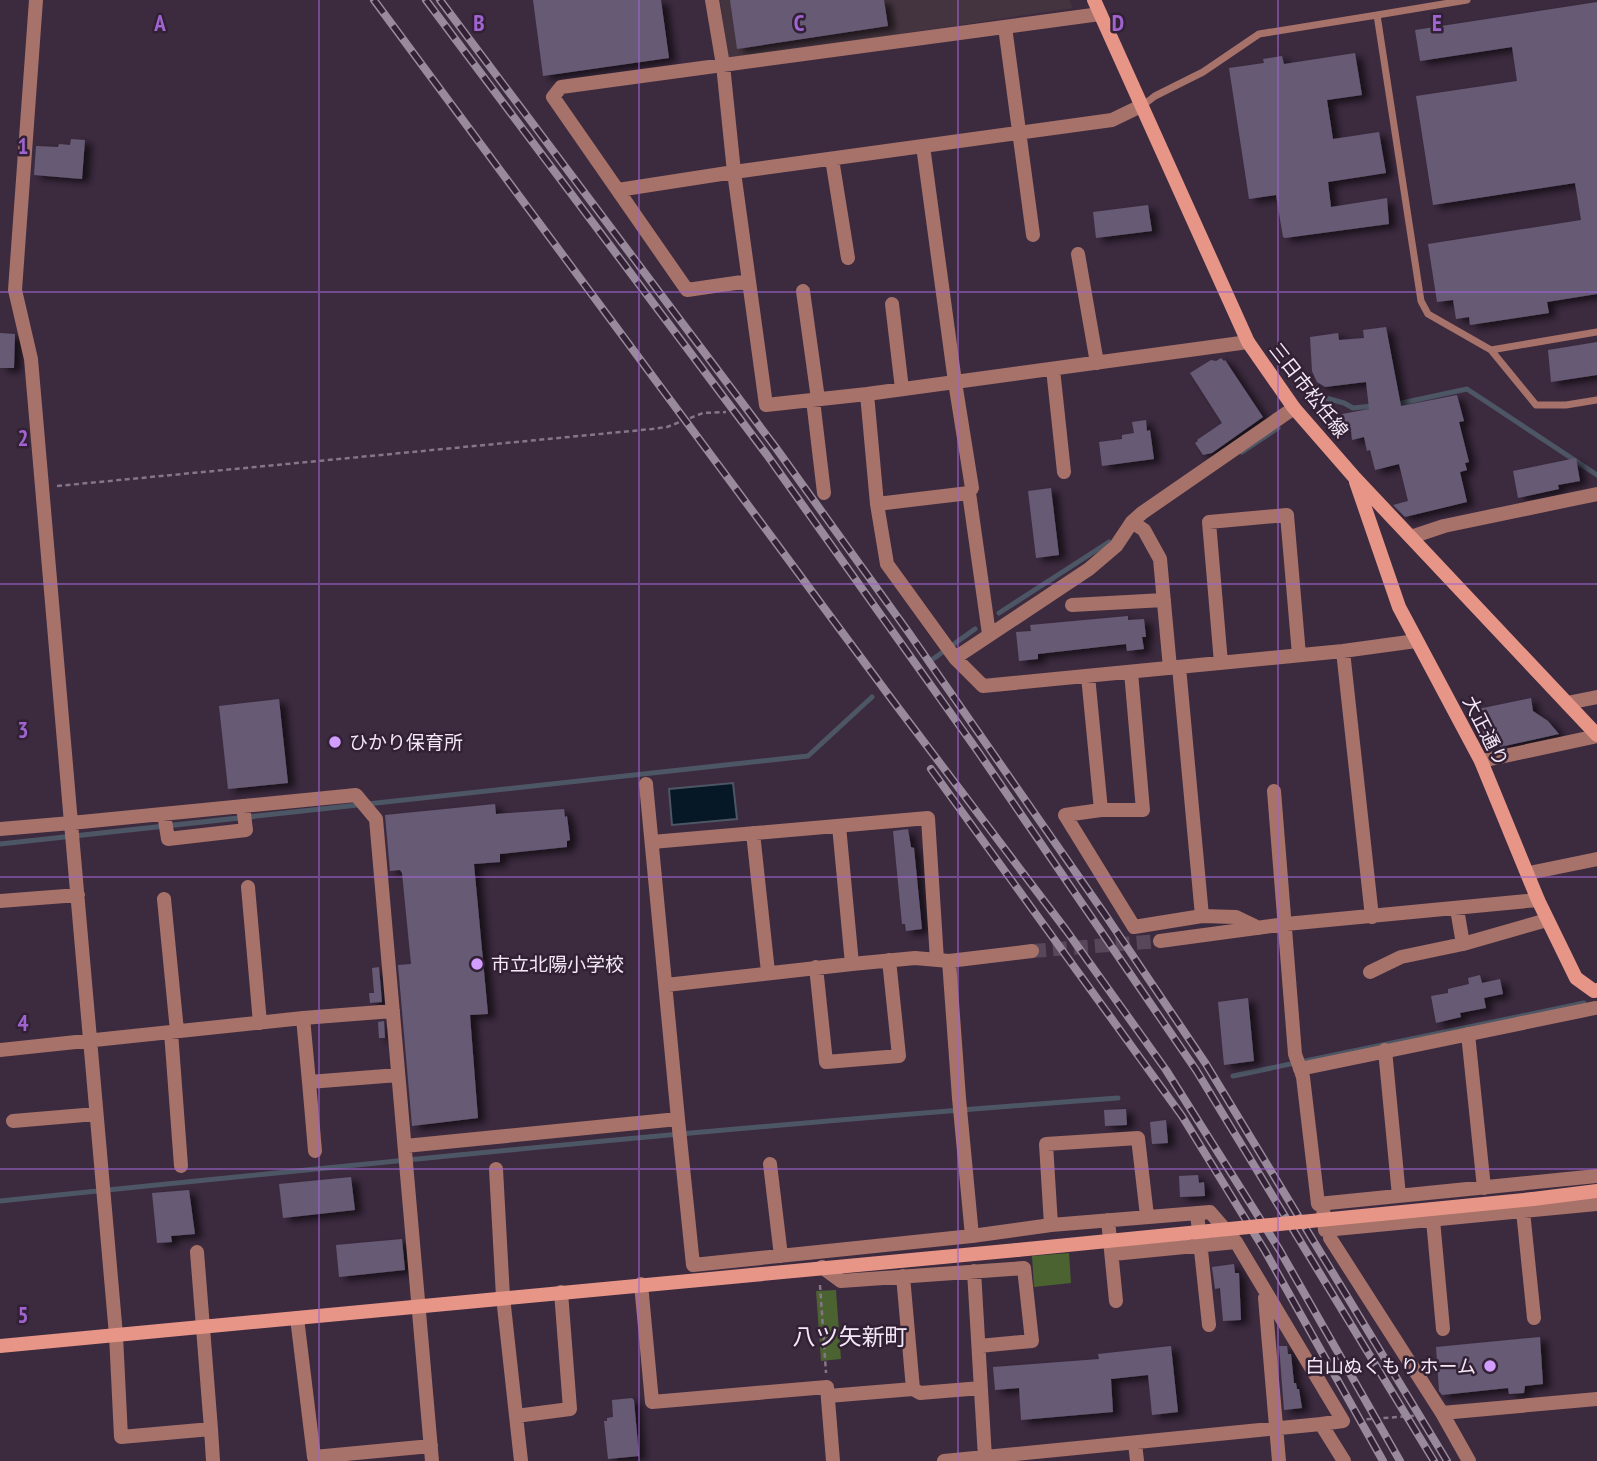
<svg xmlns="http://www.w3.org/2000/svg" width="1597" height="1461" viewBox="0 0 1597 1461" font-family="'PT Sans Narrow','Noto Sans JP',sans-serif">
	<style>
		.commercial { fill: #44343f }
		.green { fill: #4b6330 }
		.water { fill: #061825; stroke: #4d5664; stroke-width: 2 }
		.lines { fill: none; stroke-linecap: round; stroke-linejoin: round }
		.stream { stroke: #4d5664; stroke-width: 5 }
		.building { fill: #665a74; filter: url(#shadow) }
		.street-tunnel { stroke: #58465a; stroke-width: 14; stroke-dasharray: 14 7; stroke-linecap: butt }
		.path { stroke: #857587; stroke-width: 2.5; stroke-dasharray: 5 3.5; stroke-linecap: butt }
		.lane { stroke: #a67269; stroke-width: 7 }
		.street { stroke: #a67269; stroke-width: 14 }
		.secondary { stroke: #e79587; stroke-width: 14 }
		.rail-casing { stroke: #98899b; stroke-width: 8 }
		.rail { stroke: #322135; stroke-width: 5; stroke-dasharray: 16; stroke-linecap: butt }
		.secondary-bridge { stroke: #e79587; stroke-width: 14 }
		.grid { fill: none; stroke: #9f64d0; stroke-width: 2; stroke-opacity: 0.55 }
		.poi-dot { fill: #d19dfe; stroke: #322135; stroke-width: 2.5 }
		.labels { text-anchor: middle; stroke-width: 5; stroke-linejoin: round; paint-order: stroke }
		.street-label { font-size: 19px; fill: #f4e8f6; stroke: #322135 }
		.poi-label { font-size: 19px; fill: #f4e8f6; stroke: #322135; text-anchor: start }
		.quarter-label { font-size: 23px; fill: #f4e8f6; stroke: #322135 }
		.grid-label { font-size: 23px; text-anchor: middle; font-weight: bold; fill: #9f64d0; stroke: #322135; stroke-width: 5; stroke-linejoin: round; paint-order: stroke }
	</style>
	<defs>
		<filter id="shadow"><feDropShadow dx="7" dy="4" stdDeviation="3.5" flood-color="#0009"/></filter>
	</defs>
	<rect width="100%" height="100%" fill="#3c2a3f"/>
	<path class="commercial" d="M720,0H1069L1073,8L728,60Z"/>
	<path class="green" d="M1069,1253L1071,1283L1034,1287L1032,1256Z
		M836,1290L841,1359L821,1361L816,1291Z"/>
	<path class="water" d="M733,783L737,819L672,825L669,789Z"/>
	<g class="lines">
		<path class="stream" d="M1397,404L1467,389L1597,475
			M1314,406L1326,398L1344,403L1353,408L1373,406
			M1242,452L1278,428
			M999,613L1109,542
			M933,659L975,629
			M0,844L808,756L872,697
			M1233,1076L1584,1003
			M0,1201C372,1163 745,1125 1118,1098"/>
	</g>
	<path class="building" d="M533,0H661L669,58L543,76Z
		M730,0H884L888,26L737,49Z
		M1597,2V294L1547,302L1549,313L1470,325L1469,317L1456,319L1453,300L1437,302L1428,244L1581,220L1575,183L1433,205L1416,96L1517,81L1512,47L1420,61L1415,30Z
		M1355,53L1362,95L1327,100L1333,139L1379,132L1386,173L1328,182L1331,207L1387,198L1389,224L1285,238L1283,237L1276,195L1249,199L1229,68L1264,63L1263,59L1282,56L1284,64Z
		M71,139L85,140L82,179L34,175L36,146L58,147L59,144L70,145Z
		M1148,205L1152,231L1096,238L1093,212Z
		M1386,327L1401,406L1457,395L1464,421L1459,422L1469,462L1465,463L1467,470L1460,472L1467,502L1405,517L1393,505L1408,501L1399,464L1375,470L1370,450L1367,451L1364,437L1352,440L1351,431L1345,432L1342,414L1369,409L1366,382L1325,387L1317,382L1312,371L1310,337L1338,333L1339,340L1364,338L1363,330Z
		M0,333L15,334L14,368H0Z
		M1597,342V375L1551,382L1548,350Z
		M1221,358L1224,361L1225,360L1263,417L1212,453L1203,455L1195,443L1198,441L1197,440L1222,423L1190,373L1211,360L1216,361Z
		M1146,420L1147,431L1150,430L1154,459L1102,466L1099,442L1122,439V435L1134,433L1132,422Z
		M1576,458L1580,481L1558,485L1559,489L1518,498L1513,471Z
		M1051,488L1059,555L1036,558L1028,491Z
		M1128,616V620L1144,619L1146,637H1142L1144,649L1127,651L1126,644L1038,654V659L1019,661L1016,632L1031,631L1030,625Z
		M1531,698L1533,711L1548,721L1559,734L1500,747L1497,735L1484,737L1478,709Z
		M279,699L288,783L228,789L219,706Z
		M495,804L496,814L564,809L565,817L567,816L570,840L567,841V847L500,854V862L474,864L488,1014L470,1015L478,1118L412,1126L398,965L411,964L402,873L400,870L390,871L385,815Z
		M908,829L911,847L914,848L922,929L906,931L905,924H902L893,831Z
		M379,967L382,1002L370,1003L369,993H374L372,968Z
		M1480,975L1482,983L1500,979L1503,994L1484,998L1486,1008L1460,1013L1461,1017L1436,1023L1431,996L1448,993V989L1469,984L1468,978Z
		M1248,998L1254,1061L1224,1065L1218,1002Z
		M384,1021L385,1038H379L378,1022Z
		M1126,1109L1127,1125L1105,1126L1104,1110Z
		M1166,1120L1168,1143L1152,1144L1150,1122Z
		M1198,1175L1199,1183L1204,1182L1205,1196L1180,1197L1179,1176Z
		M351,1177L355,1210L283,1218L279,1184Z
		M189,1190L195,1234L171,1236L172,1242L157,1243L152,1193Z
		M402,1239L405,1270L339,1277L336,1245Z
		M1234,1264L1235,1273H1239L1241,1320L1223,1321L1220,1288L1215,1289L1212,1267Z
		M1540,1337L1543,1384L1525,1386L1524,1393L1509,1394L1508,1388L1442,1395L1439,1391L1436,1347Z
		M1171,1346L1178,1412L1152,1415L1148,1375L1111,1379L1113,1412L1021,1420L1019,1388L995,1390L993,1367L1099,1359L1098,1354Z
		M1279,1346H1287L1288,1354H1291L1294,1383H1296L1297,1389H1299L1302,1408L1284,1410Z
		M632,1398L634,1400L639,1456L608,1459L604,1421H607V1418L613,1417L612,1400Z"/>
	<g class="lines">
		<path class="street-tunnel" d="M1032,951L1160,941"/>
		<path class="path" d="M57,486L652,429L667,427L703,413L726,412
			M820,1285L826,1373
			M1358,1420L1424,1415"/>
		<path class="lane" d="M1467,0L1377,15L1421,301L1428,314L1491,350L1536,405H1566L1597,400
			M1142,106L1155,96L1203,72L1259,34L1377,15
			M1491,350L1597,332"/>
		<path class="street" d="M712,0L723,65L734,172L923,146L955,382L867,394L877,504L887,564L955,658L1089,569L1116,546L1132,522L1142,513L1294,408
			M1005,27L1033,235
			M923,146L1112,120L1141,106
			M832,159L848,258
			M618,190L734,172L766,405L867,394
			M1078,254L1097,363
			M749,281L687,290L553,97L561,87L1100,14
			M803,291L818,399
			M892,304L902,389
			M1053,369L1064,472
			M813,400L824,493
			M877,504L969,493
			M1132,522L1144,530L1160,559L1170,668
			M1411,537L1444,526L1597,494
			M1072,605L1164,600
			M989,634L969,493L972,488L955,382L1248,342
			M1343,651L1372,917
			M955,658L983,686L1343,651L1416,641
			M1221,663L1209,522L1287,515L1299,655
			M1179,667L1202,916
			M1131,672L1143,810H1101L1065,815L1134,927L1202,916L1236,917L1259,928
			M1088,676L1101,810
			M1567,703L1597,697
			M1481,761L1597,736
			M646,784L678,1119
			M1274,791L1295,1054L1303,1077L1318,1204L1597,1176
			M164,814L168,839L246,830L243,806
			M839,826L852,964
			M0,829L71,823L31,359L15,290L36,0
			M753,833L768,972
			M652,842L928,818L937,960
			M1529,873L1597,859
			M248,887L260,1023
			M164,899L177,1031
			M0,901L78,895
			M1457,909L1463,944
			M1160,941L1286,924L1538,900
			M949,961L959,1098L972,1236
			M816,967L826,1062L899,1056L889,960
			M1370,972L1401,957L1463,944L1547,920
			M666,985L852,964L915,958L949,961L1032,951
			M303,1018L393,1011
			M171,1032L181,1166
			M1468,1034L1484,1188
			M0,1050L303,1018L309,1082L398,1075
			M1385,1050L1399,1196
			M1300,1069L1595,1008
			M309,1082L315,1151
			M13,1121L96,1114
			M405,1146L678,1119L693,1265L972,1236L1051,1225L1210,1212L1236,1242L1343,1421L1321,1424
			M770,1164L781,1256
			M496,1169L503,1297L521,1461
			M1323,1208L1325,1230L1597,1204
			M1523,1211L1534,1318
			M1197,1213L1209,1325
			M1108,1220L1116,1301
			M1433,1220L1443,1329
			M1051,1225L1046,1144L1138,1138L1147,1216
			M1330,1238L1442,1413L1469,1461
			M197,1252L211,1429
			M1113,1254L1236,1242
			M822,1267L841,1281L1024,1268L1032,1341L979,1346
			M974,1271L985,1458
			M903,1276L913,1389
			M641,1284L652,1402L827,1387L833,1461
			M1265,1298L1279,1461
			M297,1318L314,1457L431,1446
			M828,1396L913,1389L920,1393L981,1388
			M1442,1413L1597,1399
			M516,1416L570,1409L561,1292
			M1135,1443L1137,1461
			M213,1461L211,1429L121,1437L116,1335L71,823L356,795L376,819L432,1461
			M944,1461L1321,1424L1344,1461"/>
		<path class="secondary" d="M1094,0L1248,342L1294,408L1355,478L1597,735
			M1356,482L1399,607L1481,761L1538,900L1576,978L1594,991L1597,990
			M1533,1199L1597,1191
			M0,1346L1017,1250"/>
		<g class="rail-casing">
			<path id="rail" d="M374,0L893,701L1066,930L1166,1070L1279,1249L1400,1461
				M426,0L767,455L979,753L1196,1070L1434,1461
				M440,0L776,448L909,633L1104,913L1206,1064L1447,1461
				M931,769L1182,1116L1265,1251L1383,1461"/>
		</g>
		<use href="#rail" class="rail"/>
		<path class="secondary-bridge" d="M1017,1250L1533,1199"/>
	</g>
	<path class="grid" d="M319,0V1461M639,0V1461M958,0V1461M1278,0V1461M0,292H1597M0,584H1597M0,877H1597M0,1169H1597"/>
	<g class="poi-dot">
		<circle cx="335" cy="742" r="7"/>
		<circle cx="477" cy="964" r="7"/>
		<circle cx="1490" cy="1366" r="7"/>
	</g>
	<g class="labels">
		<g class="street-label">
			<text transform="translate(1309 390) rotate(52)" y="7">三日市松任線</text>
			<text transform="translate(1486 731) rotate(63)" y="7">大正通り</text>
		</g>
		<g class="poi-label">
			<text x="349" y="749">ひかり保育所</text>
			<text x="491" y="971">市立北陽小学校</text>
			<text x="1476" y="1373" text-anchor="end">白山ぬくもりホーム</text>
		</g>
		<g class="quarter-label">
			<text x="850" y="1345">八ツ矢新町</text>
		</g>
	</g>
	<g class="grid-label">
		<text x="160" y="31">A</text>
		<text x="479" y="31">B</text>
		<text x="799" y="31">C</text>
		<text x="1118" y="31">D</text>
		<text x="1437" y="31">E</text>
		<text x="23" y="154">1</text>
		<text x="23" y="446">2</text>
		<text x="23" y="738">3</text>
		<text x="23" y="1031">4</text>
		<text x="23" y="1323">5</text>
	</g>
</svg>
